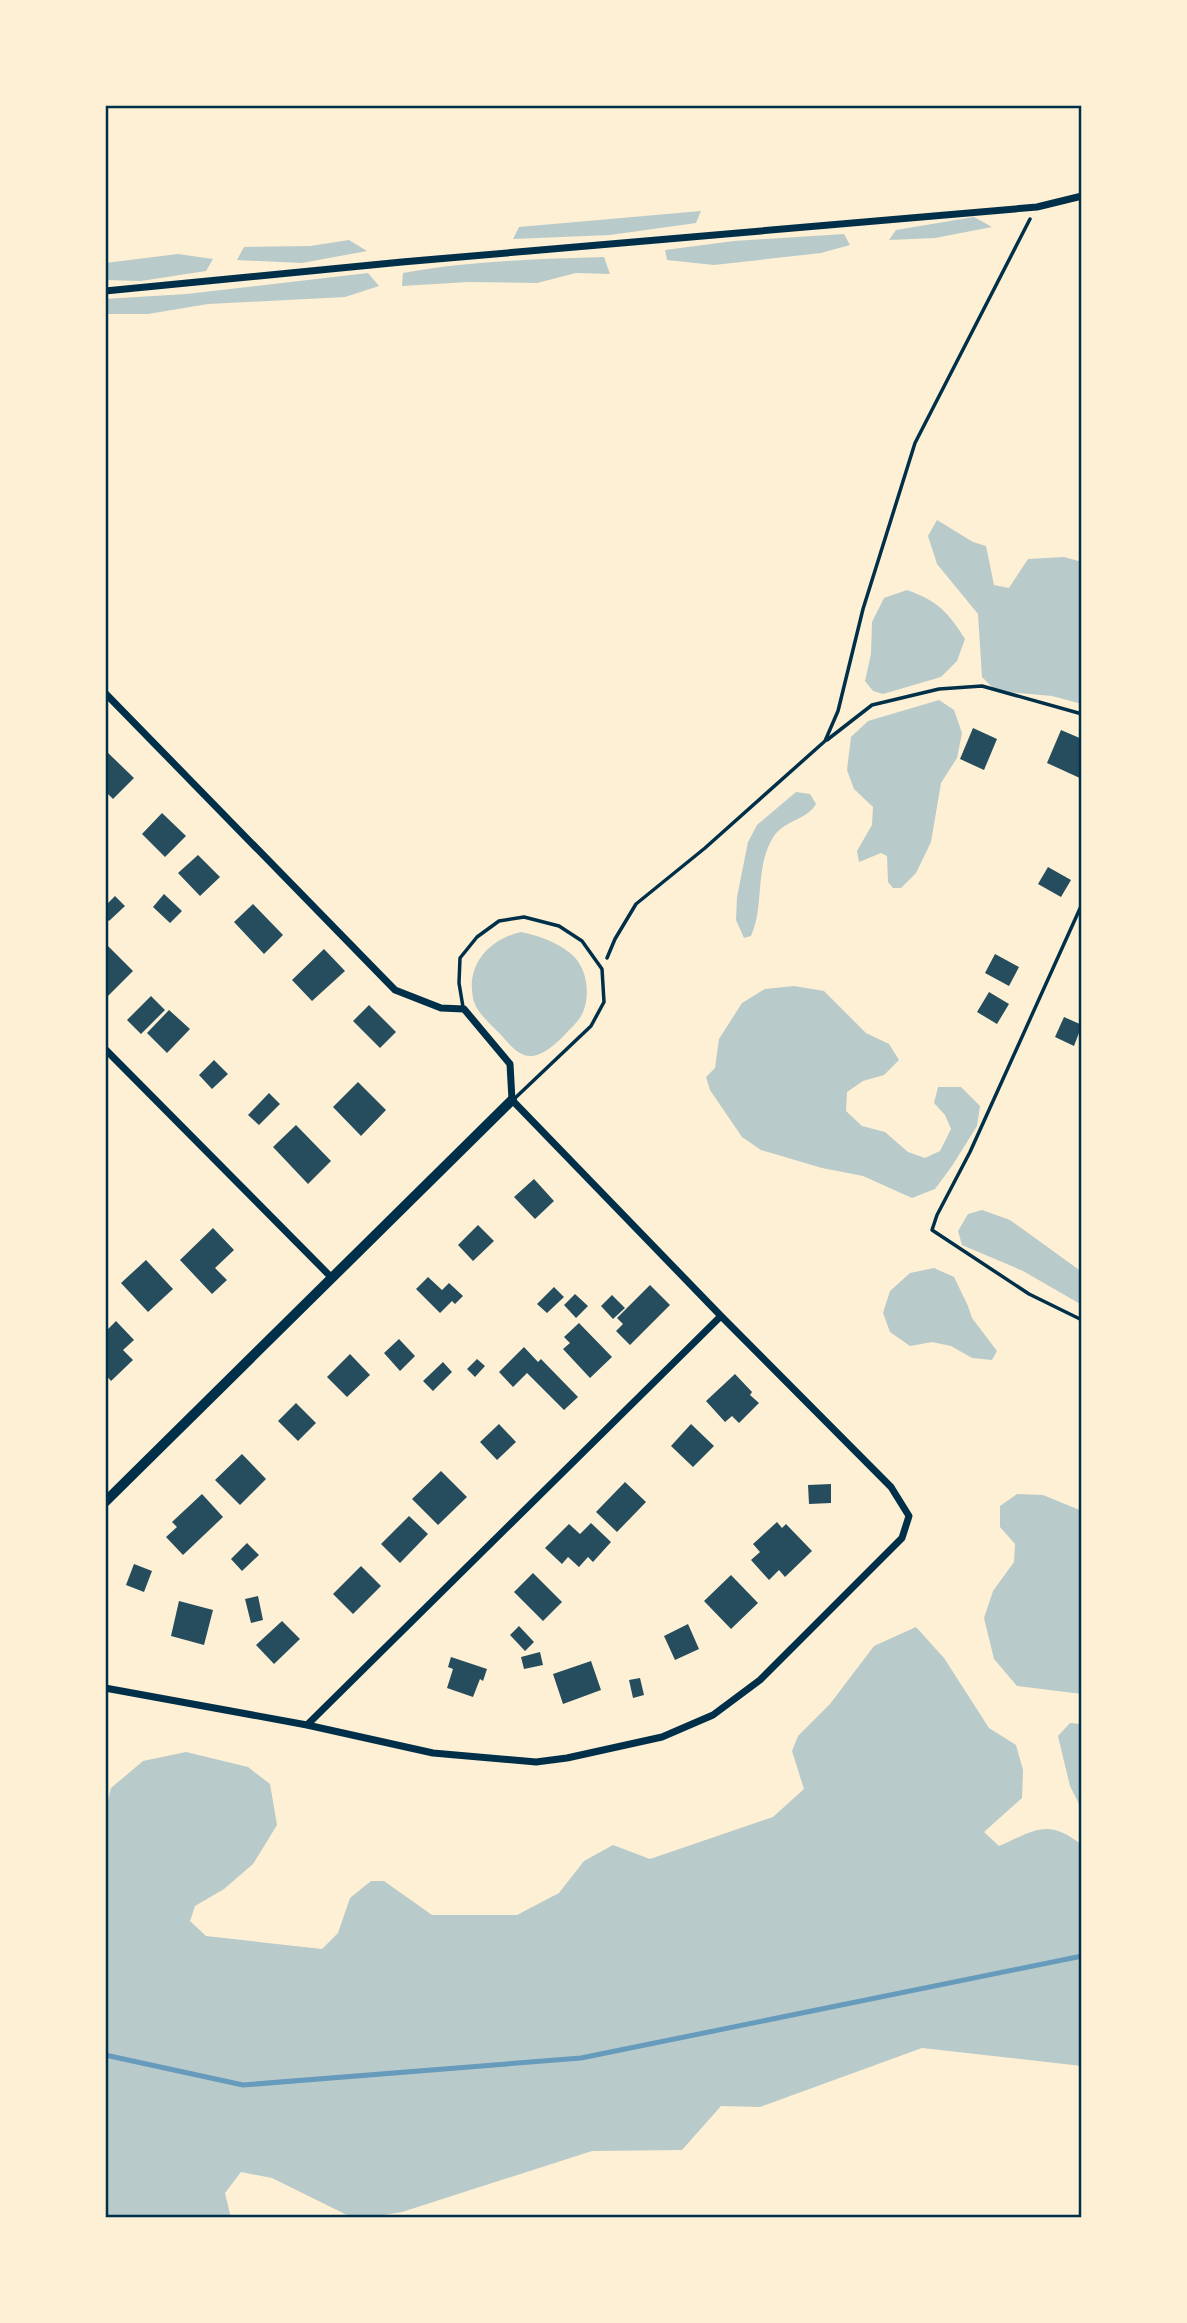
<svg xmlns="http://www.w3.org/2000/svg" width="1187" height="2323" viewBox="0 0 1187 2323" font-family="'Roboto Serif',serif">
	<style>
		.green { fill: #b9caca }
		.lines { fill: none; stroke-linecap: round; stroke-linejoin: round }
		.stream { stroke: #669bbc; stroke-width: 5 }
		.building { fill: #264d5e }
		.path { stroke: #003049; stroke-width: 3.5 }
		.service { stroke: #003049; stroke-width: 3.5 }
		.minor { stroke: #003049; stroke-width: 7 }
		.tertiary { stroke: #003049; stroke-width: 10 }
		.neatline { fill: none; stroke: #003049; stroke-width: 2.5 }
	</style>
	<rect width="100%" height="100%" fill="#fdf0d5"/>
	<path class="green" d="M701,211L696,223L610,235L513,239L519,227Z
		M974,217L992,227L935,238L889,240L896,230Z
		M844,234L850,245L821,253L714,265L667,260L665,250L734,241Z
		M349,240L367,251L302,263L237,260L244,247L310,246Z
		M178,254L213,259L206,271L141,281L105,280V263Z
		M604,257L610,274L576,273L537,283L468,282L402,286L403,273C469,261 538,259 604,257Z
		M368,273L379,286L345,297L208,304L148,314H105V299L186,294Z
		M937,520L973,542L986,546L994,585L1009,588L1028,559L1064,557L1082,562V704L1052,696L996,691L982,677L978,614L937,564L928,536Z
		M907,590C938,601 948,612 965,639L957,661L941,677L883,694L873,691L865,681L871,654L872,622L884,598Z
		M939,700L954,710L962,733L957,758L941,783L931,842L916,873L901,888H893L888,882L887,856L881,853L859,862L857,851L872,825L873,807L854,789L847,770L851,737L868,721Z
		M796,792L810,794L816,804C807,820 785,820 774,836C754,867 765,905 751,936L744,938L736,920L737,897L748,842L757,825Z
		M521,932C539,936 555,941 570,953C590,968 593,1006 575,1024C564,1035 549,1054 532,1056C519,1057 510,1045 502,1036C492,1025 476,1013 473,998C466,964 490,939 521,932Z
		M794,986L824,991L866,1033L889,1044L899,1060L884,1075L863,1081L847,1092L846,1111L862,1126L885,1132L908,1152L925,1158L940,1151L951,1129L945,1115L934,1103L938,1087H961L980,1106L977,1126L952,1166L935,1189L912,1198L863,1176L822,1168L761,1150L742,1137L710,1090L706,1077L715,1068L719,1039L742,1003L765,989Z
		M982,1210L1010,1220L1082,1272V1305L1023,1271L962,1245L958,1231L968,1214Z
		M934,1268L954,1277L968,1306L972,1318L997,1351L992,1360L972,1358L951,1346L932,1342L910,1346L890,1332L883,1313L890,1291L910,1273Z
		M1017,1494L1043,1495L1082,1511V1694L1017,1686L994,1659L984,1618L993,1591L1014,1562L1015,1544L1000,1527V1506Z
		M916,1627L944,1658L989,1728L1016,1745L1023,1770L1022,1798L984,1832L999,1846C1034,1831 1047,1817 1082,1845V2066L922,2048L760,2107L721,2106L682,2150L592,2151L402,2212L365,2218H353L272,2178L241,2172L225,2193L231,2218H105V1812L111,1788L143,1761L186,1752L248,1767L270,1784L277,1825L253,1864L224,1889L195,1906L190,1921L206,1936L322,1949L338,1933L350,1898L371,1881H384L432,1915H517L559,1893L584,1861L613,1845L650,1859L773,1817L804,1789L792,1751L798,1736L830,1704L874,1646Z
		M1070,1723L1082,1724V1810L1070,1786L1058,1736Z"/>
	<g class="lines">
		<path class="stream" d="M105,2055L243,2085L581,2058L1082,1956"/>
	</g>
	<path class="building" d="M973,728L997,739L984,770L960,759Z
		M1061,730L1082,739V779L1047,763Z
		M105,750L134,778L113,799L105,791Z
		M162,813L186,836L165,857L142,834Z
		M198,855L220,877L200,896L178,873Z
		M1048,867L1071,880L1061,897L1038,884Z
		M164,894L182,911L170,923L153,907Z
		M115,896L125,906L109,921L105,917V906Z
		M253,904L283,935L264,954L234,922Z
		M108,946L133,971L107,997L105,995V950Z
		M324,949L345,971L312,1001L292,980Z
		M995,954L1019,967L1009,986L985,973Z
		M989,992L1009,1004L997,1024L977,1012Z
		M151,996L165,1010L141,1034L127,1020Z
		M369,1005L396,1032L380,1048L353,1021Z
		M169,1010L190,1029L167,1053L147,1033Z
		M1064,1017L1082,1025L1074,1046L1055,1037Z
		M214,1060L228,1074L212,1089L199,1075Z
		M358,1082L386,1110L361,1136L333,1107Z
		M269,1093L280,1104L259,1125L248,1115Z
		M296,1125L331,1161L308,1184L273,1147Z
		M534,1179L554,1201L535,1219L514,1197Z
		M478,1225L494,1241L473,1261L458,1245Z
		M213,1228L234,1250L215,1268L227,1280L212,1294L180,1260Z
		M146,1260L173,1289L148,1312L121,1283Z
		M428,1277L442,1290L449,1283L463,1296L455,1304L452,1301L440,1313L416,1289Z
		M650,1285L670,1305L630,1345L616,1331L623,1324L617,1318Z
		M554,1287L564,1297L547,1313L537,1304Z
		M575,1294L588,1306L576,1318L564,1305Z
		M612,1295L625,1308L613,1319L601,1306Z
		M116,1321L134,1340L123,1350L133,1360L111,1381L105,1374V1332Z
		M579,1323L612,1357L590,1378L563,1349L570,1343L564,1337Z
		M399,1339L415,1356L400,1371L384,1353Z
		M524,1347L538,1362L541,1359L578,1397L564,1410L527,1373L513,1387L499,1372Z
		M350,1354L370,1375L347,1397L327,1377Z
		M477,1359L485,1366L475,1377L467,1369Z
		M443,1362L452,1372L433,1391L423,1381Z
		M735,1374L752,1392L750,1395L759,1403L739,1423L732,1416L725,1422L706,1401Z
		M296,1403L316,1423L298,1441L278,1421Z
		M499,1424L516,1442L497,1460L480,1442Z
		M691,1424L714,1446L693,1467L671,1446Z
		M242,1454L266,1479L240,1505L215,1480Z
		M441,1471L467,1497L438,1525L412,1499Z
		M625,1482L646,1502L617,1532L596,1512Z
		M831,1484V1503L809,1504L808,1485Z
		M202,1494L223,1517L183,1555L166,1537L177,1527L172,1522Z
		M409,1516L428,1534L400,1563L381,1544Z
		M777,1522L782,1528L786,1524L812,1551L785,1577L779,1570L769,1580L751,1560L760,1552L753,1544Z
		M591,1523L611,1542L593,1562L588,1557L579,1567L568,1557L562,1564L545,1548L569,1524L580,1534Z
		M247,1543L259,1555L242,1571L231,1559Z
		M134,1564L152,1571L144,1592L126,1585Z
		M361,1566L381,1586L353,1614L333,1594Z
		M533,1573L562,1602L543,1621L514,1592Z
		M731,1575L758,1603L731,1629L704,1601Z
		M258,1596L263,1620L251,1623L245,1599Z
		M179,1601L213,1610L204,1645L171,1636Z
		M282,1621L300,1639L274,1664L256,1645Z
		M688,1624L699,1649L675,1660L664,1636Z
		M519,1626L534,1642L525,1651L510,1635Z
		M540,1652L543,1665L524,1669L521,1657Z
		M451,1657L487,1669L483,1681L480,1679L473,1697L447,1688L453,1669L448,1667Z
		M591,1661L601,1690L563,1704L553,1674Z
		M640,1678L644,1695L633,1698L629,1680Z"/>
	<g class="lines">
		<path class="path" d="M827,740L872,705L939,689L982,686L1082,714
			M1082,904L970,1152L937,1215L932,1230L1029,1294L1082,1320
			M607,958L615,939L636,904L705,848L825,741L838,711L863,609L915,443L1030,219"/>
		<path class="service" d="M463,1007L459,983L460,958L477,937L499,921L524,917L559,926L582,941L602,969L604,1002L591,1026L513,1100"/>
		<path class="minor" d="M105,291L402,262L1037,207L1082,196
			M105,693L395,990L441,1008L464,1009L510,1064L512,1100L721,1316L891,1487L909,1516L902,1538L760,1680L713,1715L662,1737L567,1758L536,1762L433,1753L307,1725L105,1688
			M105,1049L331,1277
			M307,1725L721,1316"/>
		<path class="tertiary" d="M105,1502L512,1100"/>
	</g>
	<rect width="1187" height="2323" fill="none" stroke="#fdf0d5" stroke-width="214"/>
	<rect x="107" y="107" width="973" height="2109" class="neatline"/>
</svg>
